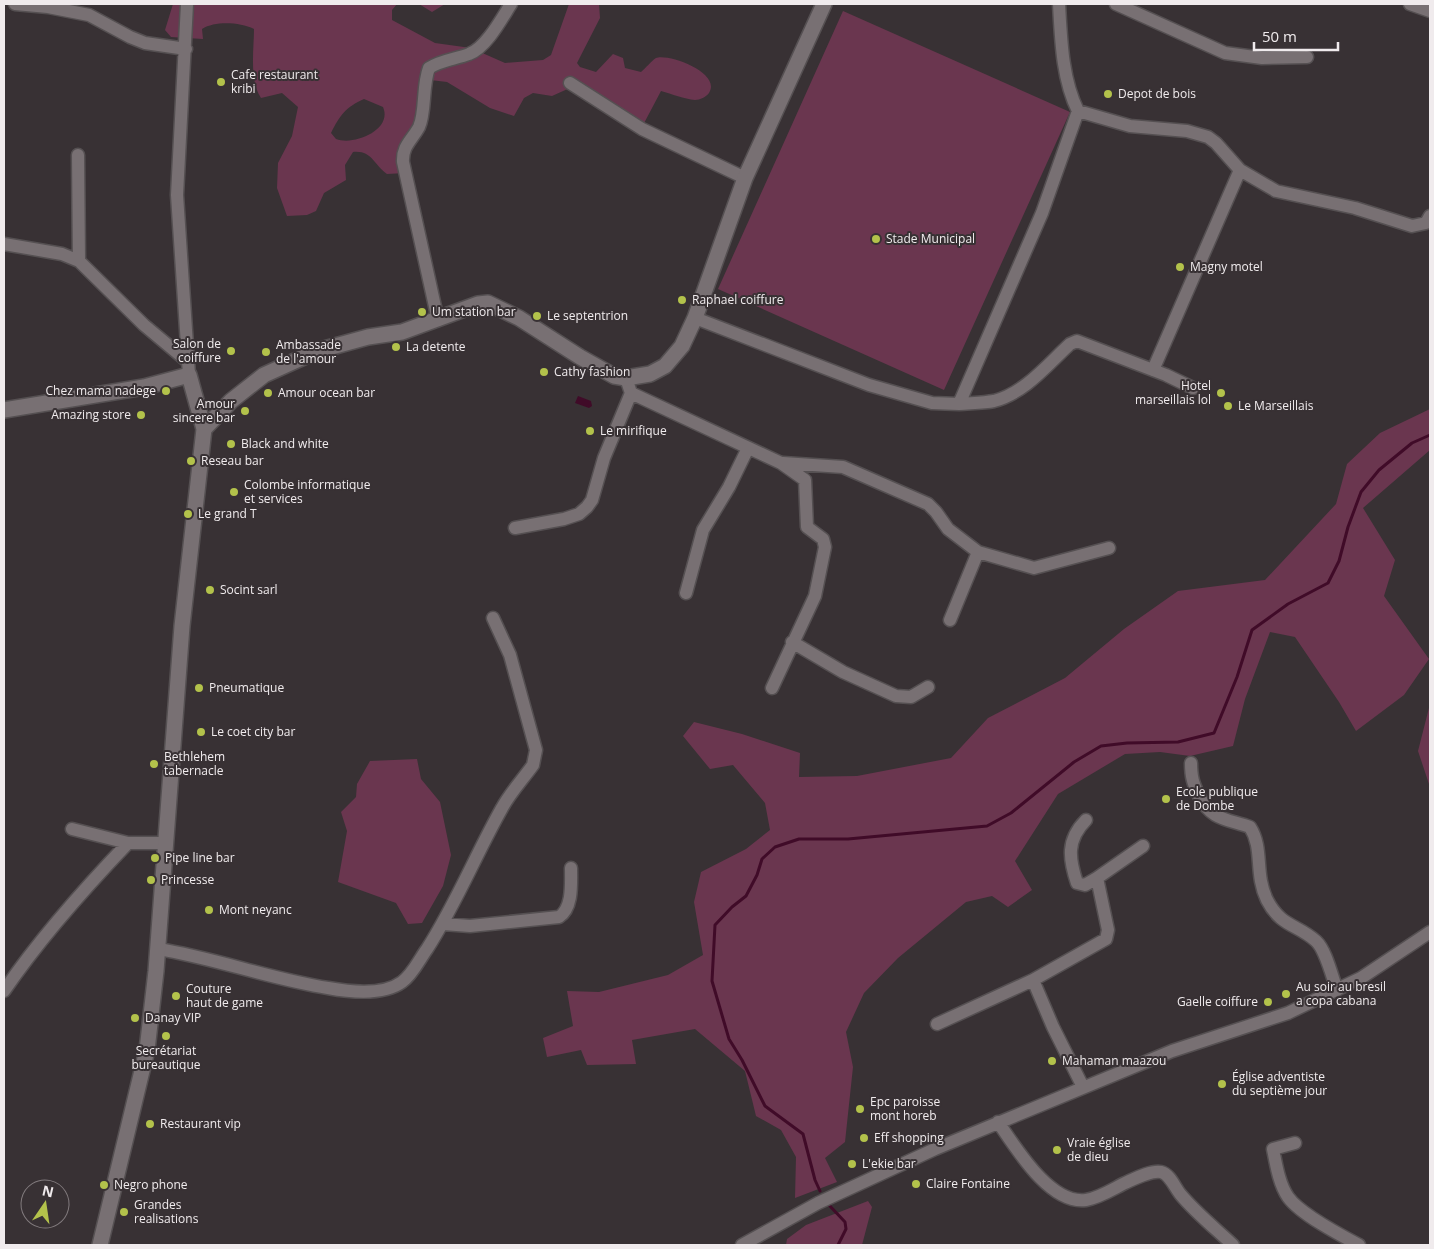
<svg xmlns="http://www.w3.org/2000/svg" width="1434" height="1249" viewBox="0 0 1434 1249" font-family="'Open Sans',sans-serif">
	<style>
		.green { fill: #6a364f; fill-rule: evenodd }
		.water { fill: #400b28 }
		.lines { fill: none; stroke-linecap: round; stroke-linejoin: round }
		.stream { stroke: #400b28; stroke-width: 3 }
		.minor-casing { stroke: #555052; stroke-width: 15 }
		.tertiary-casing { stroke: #555052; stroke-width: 18 }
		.minor { stroke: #787073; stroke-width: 12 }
		.tertiary { stroke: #787073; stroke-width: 15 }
		.poi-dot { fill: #b3c24b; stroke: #383134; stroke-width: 2 }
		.labels { text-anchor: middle; stroke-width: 4; stroke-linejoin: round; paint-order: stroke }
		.poi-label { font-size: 12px; fill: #f0ebed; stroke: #383134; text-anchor: start }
	</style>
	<rect width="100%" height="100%" fill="#383134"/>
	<path class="green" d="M173,4H397L392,10V20L435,43L471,48L505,63L543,60L551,55L569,4H599L600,18L577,63L580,67L596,72L613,54L623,58L625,68L641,72C646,68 651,61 656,58C667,53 722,72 709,93C706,97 700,100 695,100C684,99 672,94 661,91L642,127L572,87L552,96L533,93L524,98L514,116L490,108L447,82L422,79L417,127L410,144V164L405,173L387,174C374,165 372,150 353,152L345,165L346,180L324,193L316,211L307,215L287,216L277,188L278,163L292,136L298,107L282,93L261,98C249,80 254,49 254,29C239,22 215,21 202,29L203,39L171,37L165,30ZM364,99L383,107C393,130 354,146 336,139L331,133C340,115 346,107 364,99Z
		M419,4H445L432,12Z
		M843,11L1070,112L944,390L718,289Z
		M1430,409V450L1363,508L1395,560L1384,596L1429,659L1404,695L1356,731L1339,702L1295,637L1270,632L1245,699L1233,746L1190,756L1160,752L1125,754L1058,794L1015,861L1032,890L1008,907L992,896L966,902L898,958L864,993L846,1032L853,1067L845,1142L825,1158L837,1182L795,1198L796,1157L781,1130L756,1116L745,1071L695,1029L632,1040L636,1064L587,1065L581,1050L547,1057L543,1038L573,1026L567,991L599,992L668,975L703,955L694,902L701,872L746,849L770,830L765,803L733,765L710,769L683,736L694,722L742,734L800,753L799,777L857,776L951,758L988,718L1065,678L1124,629L1178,591L1265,580L1336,504L1347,464L1380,433Z
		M1430,704V787L1418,751Z
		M417,759L421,779L440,802L451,855L443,886L422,923L408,924L396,903L338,882L347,831L341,812L356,797L357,784L370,761Z
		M868,1201L872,1207L862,1245H786L787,1239L806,1225Z"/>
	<path class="water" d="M578,396L591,401L592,406L589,408L575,403Z"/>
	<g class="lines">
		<path class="stream" d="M820,1191L815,1180L803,1134L765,1106L742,1060L729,1039L712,981L715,925L732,907L746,896L757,875L762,859L775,847L799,839H848L987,826L1011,813L1074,762L1101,746L1127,743L1178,742L1214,733L1237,677L1252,630L1288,604L1328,583L1339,561L1348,527L1361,492L1379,470L1412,443L1430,435
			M828,1204L845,1222L846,1229L838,1245"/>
		<g class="minor-casing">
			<path id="minor" d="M15,4L48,7L89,15L130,37L145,43L186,49
				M187,4L177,195L189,375
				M1116,4L1225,53L1262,58L1307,57
				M1410,4L1430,11
				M570,83L642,129L745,178
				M1078,111L1130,126L1187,131L1208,137L1216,143L1240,170L1276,191L1355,208L1412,226L1426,223L1430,216
				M78,155L79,261
				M4,244L62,254L79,261L144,325L187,361
				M695,318L869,385L932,403L959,404L1042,213L1078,111C1062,79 1061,39 1059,4
				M438,320L403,162C402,146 412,140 419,127C426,112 422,86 429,68C441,60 456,59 469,54C486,48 502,18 511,4
				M1153,370L1240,170
				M626,378L631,393L781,463L805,480L807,527L823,539L825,547L815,596L772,688
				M959,404C970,403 983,403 994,401C1025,393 1048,364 1070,344L1077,341L1166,375L1193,388
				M783,463L843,467L928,504L936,512L948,529L978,552L950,620
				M515,528L564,519L579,514L587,507L592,500L604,458L631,393
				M978,552L1034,568L1109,548
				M686,593L703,530L729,487L748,448
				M792,642L843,672L896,696L911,697L928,687
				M1191,763C1191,777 1193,783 1199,796C1211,820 1227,819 1250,827C1264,849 1254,873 1267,900C1281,927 1297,924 1316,941C1326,950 1332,977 1337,990
				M1086,820C1066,840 1069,859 1077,883L1085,885L1097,878
				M72,829L128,843
				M443,924L470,926L559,917C573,908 571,884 571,868
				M158,949C215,958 270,979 328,988C350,992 383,996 402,982C413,974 419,960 427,949C456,904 476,854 502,808C510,793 523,779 533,765L536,750L510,655L493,618
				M4,991C40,938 83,890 128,843H164
				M937,1024L1033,980
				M1083,1087L1053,1027L1033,980L1106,939L1108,930L1097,878L1143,846
				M998,1122C1016,1148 1050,1205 1086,1200C1099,1198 1113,1189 1125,1183C1134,1179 1151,1170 1161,1172C1170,1174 1175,1188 1181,1195C1196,1213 1216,1229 1233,1245
				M1295,1143L1273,1149C1276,1164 1279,1184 1288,1197C1300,1214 1340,1235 1359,1245
				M742,1245L818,1203L935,1149L1172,1051L1288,1013L1361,978L1430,932"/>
		</g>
		<g class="tertiary-casing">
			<path id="tertiary" d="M4,410L144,387L189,375L204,429L182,626L156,971L147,1050L100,1245
				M204,429L231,401L264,375L317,351L368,337L402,332L478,304L488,303L519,318L580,357L614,376L626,378L650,374L665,366L682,346L695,318L745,178L824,4"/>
		</g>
		<use href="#minor" class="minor"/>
		<use href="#tertiary" class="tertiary"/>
	</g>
	<g class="poi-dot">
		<circle cx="221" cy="82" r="5"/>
		<circle cx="1108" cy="94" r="5"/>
		<circle cx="876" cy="239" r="5"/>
		<circle cx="1180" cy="267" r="5"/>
		<circle cx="682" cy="300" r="5"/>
		<circle cx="422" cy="312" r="5"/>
		<circle cx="537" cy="316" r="5"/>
		<circle cx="396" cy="347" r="5"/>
		<circle cx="231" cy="351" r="5"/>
		<circle cx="266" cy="352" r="5"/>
		<circle cx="544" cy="372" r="5"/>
		<circle cx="166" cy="391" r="5"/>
		<circle cx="268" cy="393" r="5"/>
		<circle cx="1221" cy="393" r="5"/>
		<circle cx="1228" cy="406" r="5"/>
		<circle cx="245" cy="411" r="5"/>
		<circle cx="141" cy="415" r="5"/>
		<circle cx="590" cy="431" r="5"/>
		<circle cx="231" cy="444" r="5"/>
		<circle cx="191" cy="461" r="5"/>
		<circle cx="234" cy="492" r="5"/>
		<circle cx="188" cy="514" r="5"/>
		<circle cx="210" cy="590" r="5"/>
		<circle cx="199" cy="688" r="5"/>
		<circle cx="201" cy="732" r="5"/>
		<circle cx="154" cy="764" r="5"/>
		<circle cx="1166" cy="799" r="5"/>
		<circle cx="155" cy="858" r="5"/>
		<circle cx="151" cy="880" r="5"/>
		<circle cx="209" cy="910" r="5"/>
		<circle cx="1286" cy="994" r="5"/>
		<circle cx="176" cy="996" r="5"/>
		<circle cx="1268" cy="1002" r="5"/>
		<circle cx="135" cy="1018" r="5"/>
		<circle cx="166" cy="1036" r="5"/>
		<circle cx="1052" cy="1061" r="5"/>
		<circle cx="1222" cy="1084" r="5"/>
		<circle cx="860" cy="1109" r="5"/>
		<circle cx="150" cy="1124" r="5"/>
		<circle cx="864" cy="1138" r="5"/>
		<circle cx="1057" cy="1150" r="5"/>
		<circle cx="852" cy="1164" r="5"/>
		<circle cx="916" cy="1184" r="5"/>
		<circle cx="104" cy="1185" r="5"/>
		<circle cx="124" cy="1212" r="5"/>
	</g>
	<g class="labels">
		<g class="poi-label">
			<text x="231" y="79">Cafe restaurant<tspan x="231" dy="14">kribi</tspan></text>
			<text x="1118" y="98">Depot de bois</text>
			<text x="886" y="243">Stade Municipal</text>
			<text x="1190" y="271">Magny motel</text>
			<text x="692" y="304">Raphael coiffure</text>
			<text x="432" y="316">Um station bar</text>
			<text x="547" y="320">Le septentrion</text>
			<text x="221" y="348" text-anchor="end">Salon de<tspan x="221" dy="14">coiffure</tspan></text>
			<text x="276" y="349">Ambassade<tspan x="276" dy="14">de l'amour</tspan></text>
			<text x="406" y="351">La detente</text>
			<text x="554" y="376">Cathy fashion</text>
			<text x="1211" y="390" text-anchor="end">Hotel<tspan x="1211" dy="14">marseillais lol</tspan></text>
			<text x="156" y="395" text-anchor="end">Chez mama nadege</text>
			<text x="278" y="397">Amour ocean bar</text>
			<text x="235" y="408" text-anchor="end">Amour<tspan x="235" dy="14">sincere bar</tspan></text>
			<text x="1238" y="410">Le Marseillais</text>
			<text x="131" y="419" text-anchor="end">Amazing store</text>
			<text x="600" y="435">Le mirifique</text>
			<text x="241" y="448">Black and white</text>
			<text x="201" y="465">Reseau bar</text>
			<text x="244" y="489">Colombe informatique<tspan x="244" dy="14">et services</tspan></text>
			<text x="198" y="518">Le grand T</text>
			<text x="220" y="594">Socint sarl</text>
			<text x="209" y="692">Pneumatique</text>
			<text x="211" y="736">Le coet city bar</text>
			<text x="164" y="761">Bethlehem<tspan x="164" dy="14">tabernacle</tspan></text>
			<text x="1176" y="796">Ecole publique<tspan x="1176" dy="14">de Dombe</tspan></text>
			<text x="165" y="862">Pipe line bar</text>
			<text x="161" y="884">Princesse</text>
			<text x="219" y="914">Mont neyanc</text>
			<text x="1296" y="991">Au soir au bresil<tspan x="1296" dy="14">a copa cabana</tspan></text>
			<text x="186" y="993">Couture<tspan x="186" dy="14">haut de game</tspan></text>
			<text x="1258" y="1006" text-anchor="end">Gaelle coiffure</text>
			<text x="145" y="1022">Danay VIP</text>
			<text x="166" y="1055" text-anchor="middle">Secrétariat<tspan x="166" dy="14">bureautique</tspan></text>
			<text x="1062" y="1065">Mahaman maazou</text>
			<text x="1232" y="1081">Église adventiste<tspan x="1232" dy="14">du septième jour</tspan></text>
			<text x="870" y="1106">Epc paroisse<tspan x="870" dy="14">mont horeb</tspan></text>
			<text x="160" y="1128">Restaurant vip</text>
			<text x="874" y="1142">Eff shopping</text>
			<text x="1067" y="1147">Vraie église<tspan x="1067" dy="14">de dieu</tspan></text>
			<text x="862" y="1168">L'ekie bar</text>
			<text x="926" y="1188">Claire Fontaine</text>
			<text x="114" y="1189">Negro phone</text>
			<text x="134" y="1209">Grandes<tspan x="134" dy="14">realisations</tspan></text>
		</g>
	</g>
	<rect width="1434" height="1249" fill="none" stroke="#f0ebed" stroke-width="10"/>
	<g transform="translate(45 1204) rotate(13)"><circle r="24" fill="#383134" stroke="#827b7e"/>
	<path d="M0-4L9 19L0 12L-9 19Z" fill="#b3c24b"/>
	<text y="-8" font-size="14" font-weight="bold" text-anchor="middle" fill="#f0ebed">N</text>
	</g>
	<path d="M1254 42v8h84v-8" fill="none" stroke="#f0ebed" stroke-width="2.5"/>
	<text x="1262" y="42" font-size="15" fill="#f0ebed" stroke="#383134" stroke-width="4" paint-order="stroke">50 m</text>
</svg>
